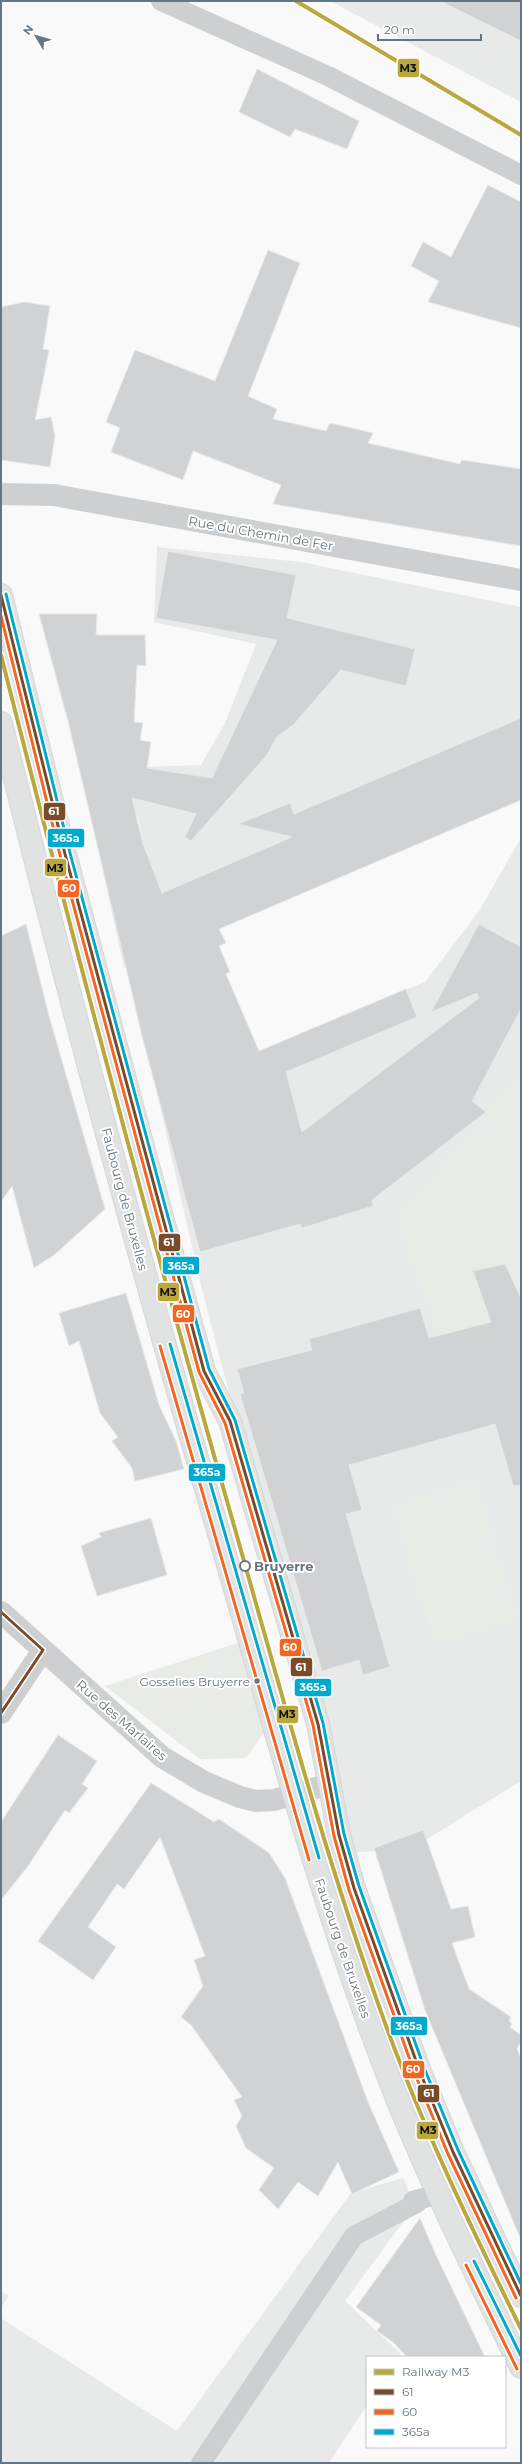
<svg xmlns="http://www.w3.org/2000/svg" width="522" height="2464" viewBox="0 0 522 2464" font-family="Montserrat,sans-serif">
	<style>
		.built { fill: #e8e9e9 }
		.green { fill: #e8ebe6 }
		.building { fill: #d0d2d3; stroke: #e8e8e8 }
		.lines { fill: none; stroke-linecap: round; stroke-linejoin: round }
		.secondary-casing { stroke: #d5d6d7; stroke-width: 24 }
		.lane { stroke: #cecfd0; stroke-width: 20 }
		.street { stroke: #cecfd0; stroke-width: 22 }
		.secondary { stroke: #e1e2e2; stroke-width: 22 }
		.bus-1-casing { stroke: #fff; stroke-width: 6 }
		.bus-2-casing { stroke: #fff; stroke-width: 6 }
		.bus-3-casing { stroke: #fff; stroke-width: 6 }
		.bus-1 { stroke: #7a4b2a; stroke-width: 3 }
		.bus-2 { stroke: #f26522; stroke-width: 3 }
		.bus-3 { stroke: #00a9ce; stroke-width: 3 }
		.rail-1-casing { stroke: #fff; stroke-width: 7 }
		.rail-1 { stroke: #baa73e; stroke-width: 4 }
		.stop-dot { fill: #fff; stroke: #657683; stroke-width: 2 }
		.bus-dot { fill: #657683; stroke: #fff; stroke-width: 1.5 }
		.labels { text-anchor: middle; stroke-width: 4; stroke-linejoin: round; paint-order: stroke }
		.bus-label { font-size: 12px; fill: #657683; stroke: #fff; text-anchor: end }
		.street-label { font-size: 13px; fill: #657683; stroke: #fff }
		.stop-label { font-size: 13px; font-weight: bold; fill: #657683; stroke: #fff; text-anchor: start }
		.line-badge { stroke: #fff; stroke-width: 1.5 }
		.badge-label { font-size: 11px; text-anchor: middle; font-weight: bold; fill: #fff }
		.pale-badge-label { font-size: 11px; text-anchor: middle; font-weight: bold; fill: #111 }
	</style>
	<rect width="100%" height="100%" fill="#f9f9f9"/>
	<path class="built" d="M330,1H521V102Z
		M157,547L301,562L521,607V800L183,940L124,968L107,890L156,879L144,846L138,817L128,815L125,798L144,767L201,765L225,723L256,644L154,622Z
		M521,838V1781L414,1847L351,1853L203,1294L157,1094L425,982L479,911Z
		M403,2178L413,2201L417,2203L345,2301L401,2354L399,2357H367V2405L329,2463H1V2318L177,2431L351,2193Z
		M1,2291L9,2296L1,2308Z"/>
	<path class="green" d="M521,1072V1323L443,1345C430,1302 409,1262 399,1219Z
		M475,1479L517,1618L435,1644L393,1505Z
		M241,1642L264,1733L246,1758L200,1759L105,1686Z"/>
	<path class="building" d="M440,1H521V41Z
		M257,69L359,121L347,149L295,129L290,137L239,112Z
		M488,185L521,202V328L428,302L439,281L411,266L423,242L451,257Z
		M268,250L300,263L248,396L277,409L273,419L326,431L330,423L373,433L368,443L460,464L462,460L521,469V546L273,504L281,485L193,451L183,480L111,452L120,428L106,422L135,350L215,381Z
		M24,302L50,306L43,349L49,350L35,420L51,417L55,436L50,467L1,460V307Z
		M168,551L296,575L287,618L415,649L406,686L341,670L294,724L276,738L267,755L191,841L185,837L196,814L132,798L143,844L162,893L292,837L238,824L290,803L294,814L521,718V800L219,929L226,943L219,946L230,972L226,974L259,1051L406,989L417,1017L286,1072L302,1132L479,998L477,993L431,1012L479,924L521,947V1009L472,1101L486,1112L372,1200L373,1206L302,1228L300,1224L200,1252L143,1040L68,721L39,614H97L96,635H145L146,666L137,665L134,722L143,723L140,740L151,742L147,768L212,778L277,640L156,618Z
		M26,924L49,1016L105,1209L54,1255L34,1268L12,1186L1,1202V936Z
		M505,1264L521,1298V1485L513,1486L495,1424L349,1465L362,1510L346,1514L390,1667L363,1675L359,1660L322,1671L240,1394L244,1393L237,1369L312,1350L309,1339L420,1308L429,1338L491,1322L473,1271Z
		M126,1293L159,1405L176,1441L184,1469L135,1481L132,1468L112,1441L118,1437L100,1413L79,1341L69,1346L59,1313Z
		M151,1518L167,1575L97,1596L81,1546L101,1537L99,1533Z
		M58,1735L97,1761L82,1784L88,1788L69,1813L65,1810L28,1866L1,1900V1822Z
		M151,1783L214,1822L219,1819L269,1853L285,1878L368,2102L399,2172L352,2194L338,2162L318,2196L298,2182L278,2209L259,2190L274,2168L246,2148L236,2126L242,2116L234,2100L242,2097L191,2025L181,2017L203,1986L194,1960L205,1956L160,1837L124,1889L117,1884L88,1927L116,1947L93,1980L38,1941Z
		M423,1830L451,1909L468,1906L475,1937L452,1943L469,1989L511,2017L509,2021L512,2024L510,2027L521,2035V2042L517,2048L521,2059V2240L425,2010L374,1848Z
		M420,2218L435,2253L485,2357H407L394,2343L377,2331L381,2325L356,2307Z"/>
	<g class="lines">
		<g class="secondary-casing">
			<path id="secondary" d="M1,595L65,854L146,1158L204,1371L230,1421L318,1724L339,1835L354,1888L420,2072L453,2152L521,2296
				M1,723C67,990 138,1256 215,1520C270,1708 319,1900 391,2083C429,2180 476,2274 521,2367"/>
		</g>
		<path class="lane" d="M161,1L328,76L521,175
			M201,2463L354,2236L417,2203L413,2201L438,2194"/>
		<path class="street" d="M1,494L54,495L521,580
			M1,1612L162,1757L204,1782L240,1797L256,1801L274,1800L330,1784
			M1,1713L43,1650"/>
		<use href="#secondary" class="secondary"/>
		<g class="bus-1-casing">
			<path id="bus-1" d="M1,595L65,854L204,1371L230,1421L318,1724L339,1835L354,1888L420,2072L453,2152L521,2296
				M1,1612L43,1650
				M1,1713L43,1650"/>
		</g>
		<g class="bus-2-casing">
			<path id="bus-2" d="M1,616L60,855L199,1372L225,1423L313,1725L334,1836L349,1890L415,2074L448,2154L516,2298
				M160,1346L309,1860
				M466,2265L517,2369"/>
		</g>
		<g class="bus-3-casing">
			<path id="bus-3" d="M6,594L70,853L209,1369L235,1420L323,1723L344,1834L359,1886L425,2070L458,2150L521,2284
				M170,1344L319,1858
				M474,2261L521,2356"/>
		</g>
		<use href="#bus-1" class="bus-1"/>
		<use href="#bus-2" class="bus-2"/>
		<use href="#bus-3" class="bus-3"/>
		<g class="rail-1-casing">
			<path id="rail-1" d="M296,1L521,135
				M1,655C73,940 148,1225 229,1508C278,1680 324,1854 385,2023C423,2128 472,2229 521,2329"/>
		</g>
		<use href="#rail-1" class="rail-1"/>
	</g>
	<circle class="stop-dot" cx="245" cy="1566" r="5"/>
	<circle class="bus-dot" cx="257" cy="1681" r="3.5"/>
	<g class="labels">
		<g class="bus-label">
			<text x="250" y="1686">Gosselies Bruyerre</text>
		</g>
		<g class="street-label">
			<text transform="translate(261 533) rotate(10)" y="5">Rue du Chemin de Fer</text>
			<text transform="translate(125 1199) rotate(75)" y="5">Faubourg de Bruxelles</text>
			<text transform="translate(122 1720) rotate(41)" y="5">Rue des Marlaires</text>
			<text transform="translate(343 1948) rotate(71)" y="5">Faubourg de Bruxelles</text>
		</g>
		<g class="stop-label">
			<text x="254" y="1571">Bruyerre</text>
		</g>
	</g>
	<g class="line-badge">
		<rect x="397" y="58" width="23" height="20" rx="4" fill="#baa73e"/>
		<rect x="43" y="802" width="23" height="19" rx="4" fill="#7a4b2a"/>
		<rect x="47" y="828" width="38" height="20" rx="4" fill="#00a9ce"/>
		<rect x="44" y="858" width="23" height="19" rx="4" fill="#baa73e"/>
		<rect x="57" y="879" width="23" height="19" rx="4" fill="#f26522"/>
		<rect x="158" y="1233" width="23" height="19" rx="4" fill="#7a4b2a"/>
		<rect x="162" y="1256" width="38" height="19" rx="4" fill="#00a9ce"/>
		<rect x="157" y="1282" width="23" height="20" rx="4" fill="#baa73e"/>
		<rect x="172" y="1304" width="23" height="19" rx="4" fill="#f26522"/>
		<rect x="188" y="1463" width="38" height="19" rx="4" fill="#00a9ce"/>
		<rect x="279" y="1638" width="23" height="19" rx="4" fill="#f26522"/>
		<rect x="290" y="1657" width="23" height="20" rx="4" fill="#7a4b2a"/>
		<rect x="294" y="1678" width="38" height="19" rx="4" fill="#00a9ce"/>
		<rect x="276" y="1705" width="23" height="19" rx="4" fill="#baa73e"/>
		<rect x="390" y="2016" width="38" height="20" rx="4" fill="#00a9ce"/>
		<rect x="402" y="2060" width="23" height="19" rx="4" fill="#f26522"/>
		<rect x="417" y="2084" width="23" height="19" rx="4" fill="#7a4b2a"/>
		<rect x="416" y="2121" width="23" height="19" rx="4" fill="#baa73e"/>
	</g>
	<g class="badge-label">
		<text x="54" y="815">61</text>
		<text x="66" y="842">365a</text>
		<text x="69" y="892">60</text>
		<text x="169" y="1246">61</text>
		<text x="181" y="1270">365a</text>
		<text x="183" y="1318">60</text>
		<text x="207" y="1476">365a</text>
		<text x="290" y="1651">60</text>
		<text x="301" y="1671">61</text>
		<text x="313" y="1691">365a</text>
		<text x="409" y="2030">365a</text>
		<text x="413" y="2073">60</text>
		<text x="429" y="2097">61</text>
	</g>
	<g class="pale-badge-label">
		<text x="408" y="72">M3</text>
		<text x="55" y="872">M3</text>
		<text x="168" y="1296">M3</text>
		<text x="287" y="1718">M3</text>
		<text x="428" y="2134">M3</text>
	</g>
	<rect width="522" height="2464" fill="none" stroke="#657683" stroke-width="4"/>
	<rect x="366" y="2356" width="140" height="92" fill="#ffffff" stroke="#c1c8cd"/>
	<rect x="374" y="2369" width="20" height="6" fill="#baa73e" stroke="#c1c8cd"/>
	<text x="402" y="2376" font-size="12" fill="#657683">Railway M3</text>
	<rect x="374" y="2389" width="20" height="6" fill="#7a4b2a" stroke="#c1c8cd"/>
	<text x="402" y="2396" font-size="12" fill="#657683">61</text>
	<rect x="374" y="2409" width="20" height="6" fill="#f26522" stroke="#c1c8cd"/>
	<text x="402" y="2416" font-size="12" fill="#657683">60</text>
	<rect x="374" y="2429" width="20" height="6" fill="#00a9ce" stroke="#c1c8cd"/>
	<text x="402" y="2436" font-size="12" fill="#657683">365a</text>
	<g transform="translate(36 36) rotate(308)" stroke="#ffffff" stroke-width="3" paint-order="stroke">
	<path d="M0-3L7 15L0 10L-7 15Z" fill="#657683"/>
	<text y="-6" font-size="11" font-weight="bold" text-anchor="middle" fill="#657683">N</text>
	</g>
	<path d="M378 34v6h103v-6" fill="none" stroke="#657683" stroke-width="2"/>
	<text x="384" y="34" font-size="12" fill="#657683" stroke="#ffffff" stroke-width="3" paint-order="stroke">20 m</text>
</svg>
